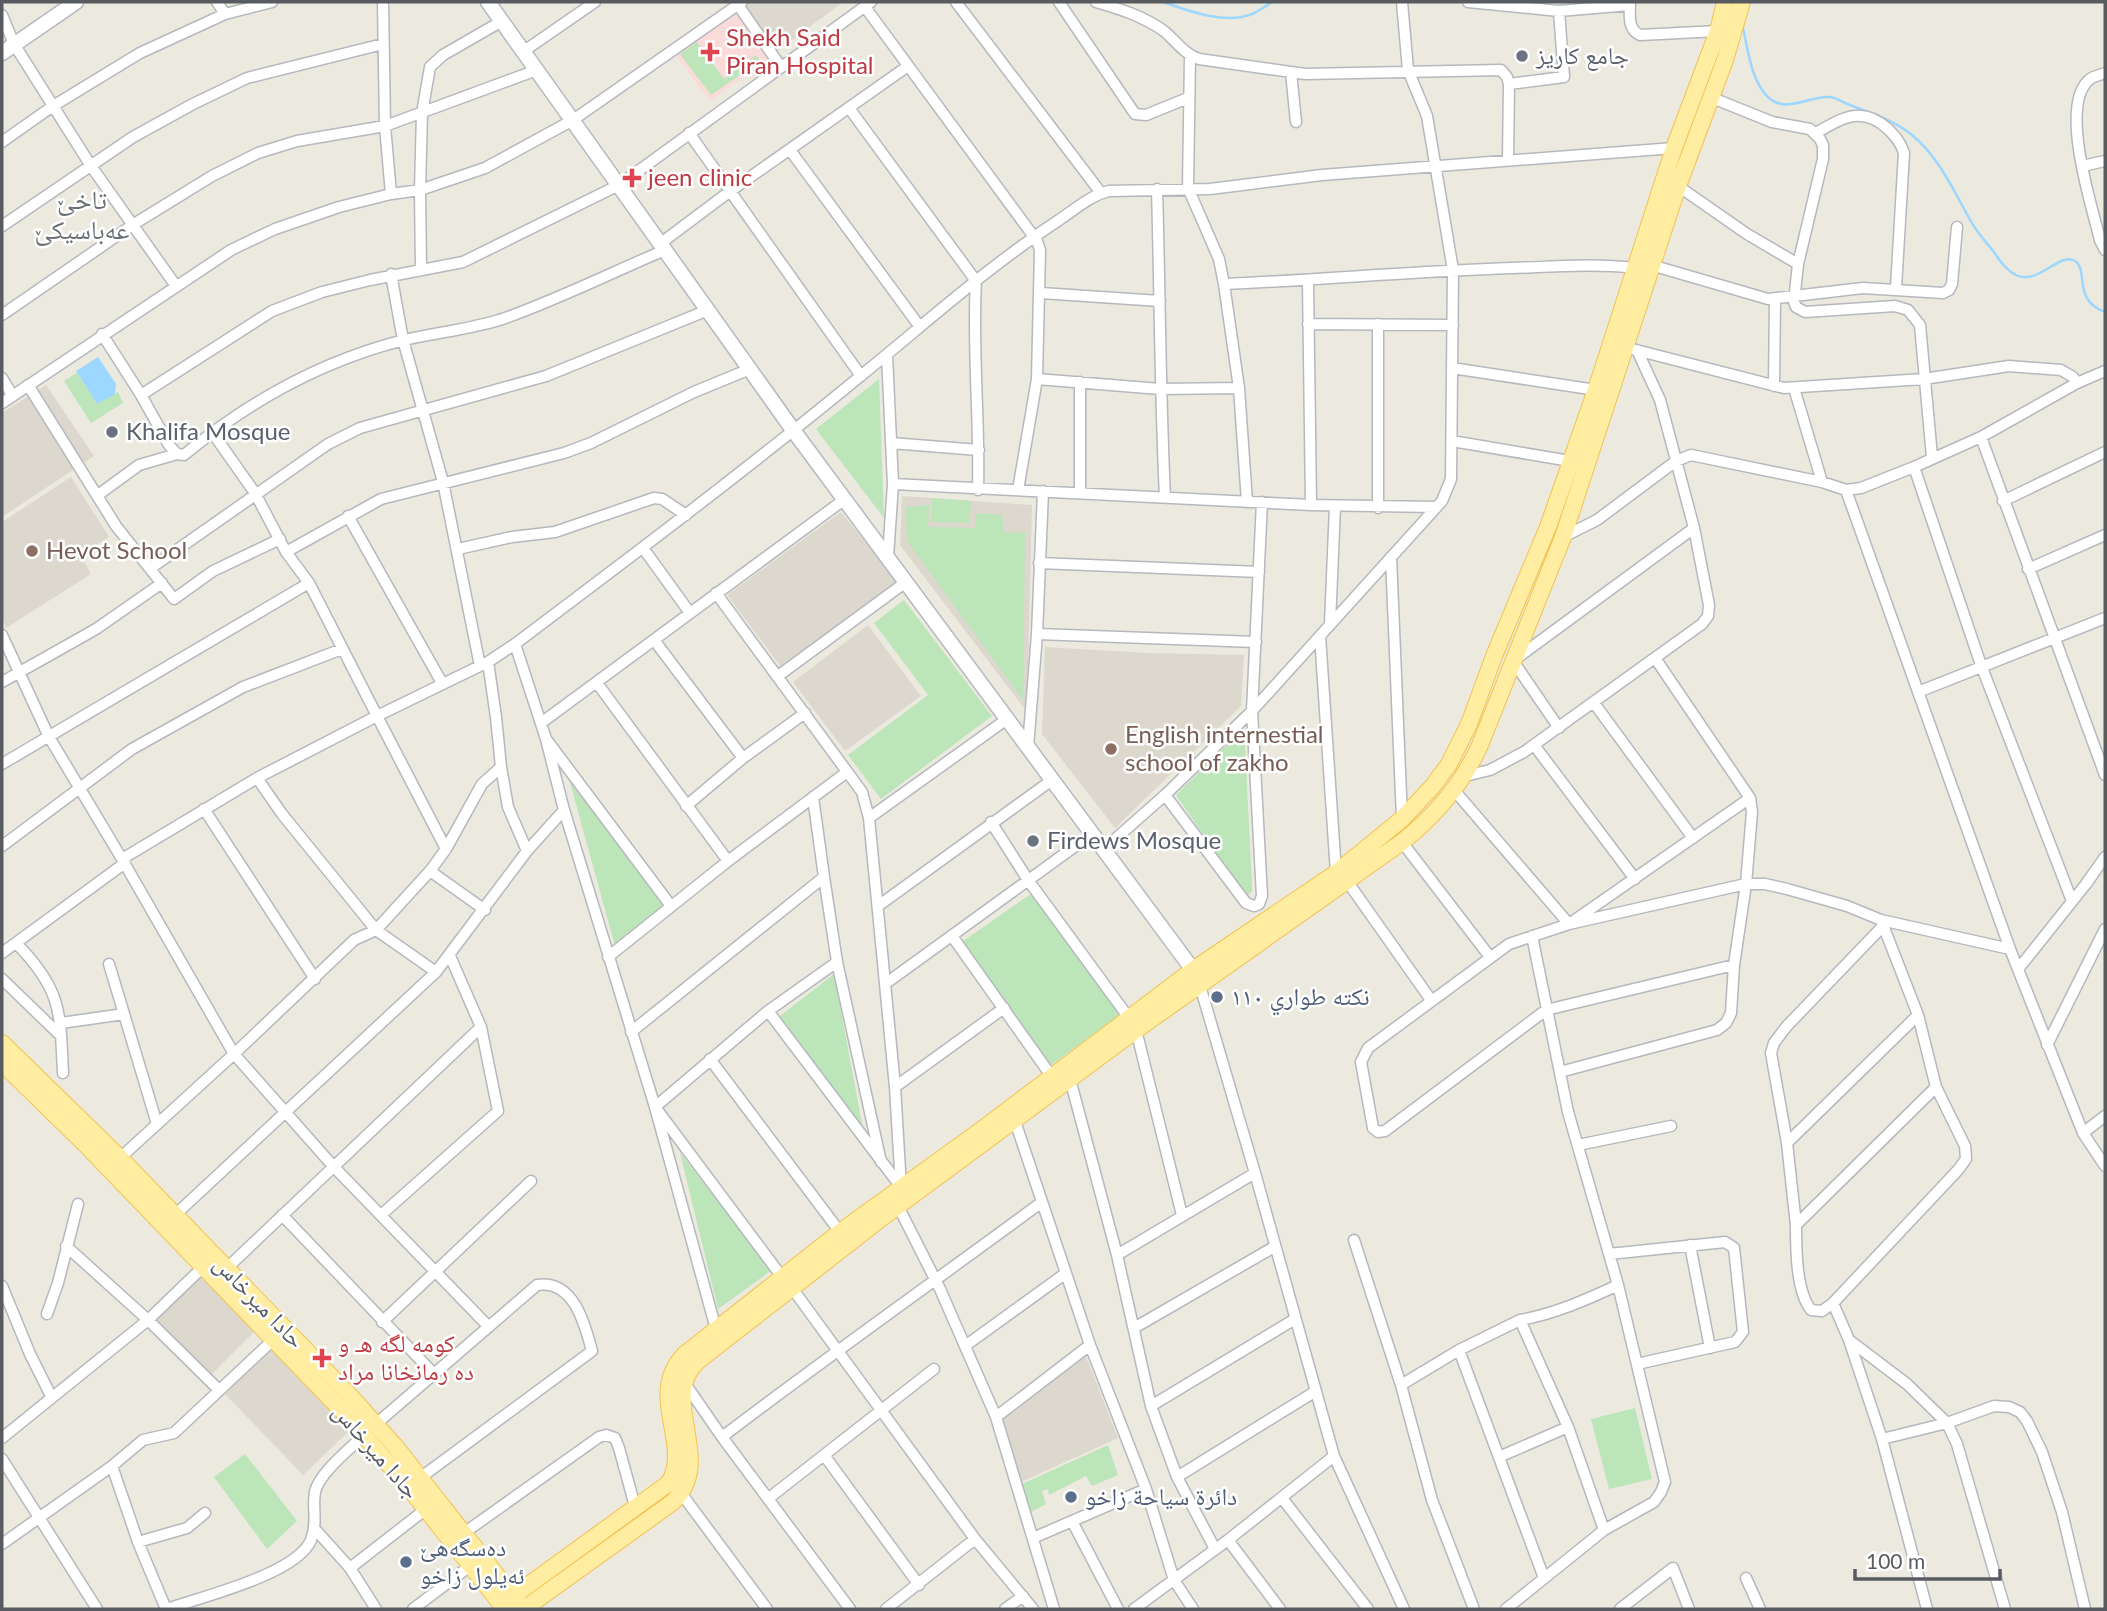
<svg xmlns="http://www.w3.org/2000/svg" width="2107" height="1611" viewBox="0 0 2107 1611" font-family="Lato,'Noto Naskh Arabic',sans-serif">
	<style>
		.education { fill: #dcd8ce }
		.medical { fill: #fbdbd9 }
		.green { fill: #bce5ba }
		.water { fill: #9cd7ff }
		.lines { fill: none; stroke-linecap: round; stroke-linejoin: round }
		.stream { stroke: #9cd7ff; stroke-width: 2.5 }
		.minor-casing { stroke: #b5b8bd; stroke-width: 13 }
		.secondary-casing { stroke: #b5b9bf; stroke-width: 17 }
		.primary-casing { stroke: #f4c250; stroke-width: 18 }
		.minor { stroke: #fff; stroke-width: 10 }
		.secondary { stroke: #fff; stroke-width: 14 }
		.primary { stroke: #ffeda1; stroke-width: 16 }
		.health-dot { fill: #e0444e; stroke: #fff; stroke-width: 2.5 }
		.worship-dot { fill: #6b7280; stroke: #fff; stroke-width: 2.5 }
		.education-dot { fill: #8d6e63; stroke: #fff; stroke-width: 2.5 }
		.service-dot { fill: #5c6f8a; stroke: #fff; stroke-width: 2.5 }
		.labels { text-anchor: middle; stroke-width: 5; stroke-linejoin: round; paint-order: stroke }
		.health-label { font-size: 24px; fill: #be3a42; stroke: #fff; text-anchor: start }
		.worship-label { font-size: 24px; fill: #5b616d; stroke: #fff; text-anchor: start }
		.education-label { font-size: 24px; fill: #785e54; stroke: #fff; text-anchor: start }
		.service-label { font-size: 24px; fill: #4e5e75; stroke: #fff; text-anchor: start }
		.street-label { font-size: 24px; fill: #585c61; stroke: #fff }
		.neighbourhood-label { font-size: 26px; fill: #696f73; stroke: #fff }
	</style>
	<rect width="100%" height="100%" fill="#ece9df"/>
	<path class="education" d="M748,2H843L776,52L744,5Z
		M46,385L94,456L2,517V413Z
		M71,477L109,537L81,555L91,574L6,628L2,617V522Z
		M902,496L1032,505L1027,712L900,545Z
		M841,512L897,582L781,667L727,595Z
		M868,625L921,696L845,751L793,682Z
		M1045,647L1148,653L1244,655L1241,706L1115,828L1042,734Z
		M200,1273L256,1330L210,1376L154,1318Z
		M271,1349L349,1431L303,1475L225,1394Z
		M1085,1354L1118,1438L1021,1482L1000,1418Z"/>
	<path class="medical" d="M733,9L769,58L710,101L674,53Z"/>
	<path class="green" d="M697,42L724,79L756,55L760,61L711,95L680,54Z
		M77,373L97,404L118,392L123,403L91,423L64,381Z
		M879,379L884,518L816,429Z
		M932,498L971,501L969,523L932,522Z
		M929,505L928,527L975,528V513L1002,515L1004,533L1025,532L1023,700L907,541L906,507Z
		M904,600L992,716L881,799L848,755L928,695L874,623Z
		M1244,728L1252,885V891L1248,895L1242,891L1176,795Z
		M568,775L665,906L615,946Z
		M1032,893L1121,1014L1051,1065L962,942Z
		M834,974L863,1129L780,1016Z
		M680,1153L772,1270L718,1309Z
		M1635,1408L1652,1479L1609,1489L1591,1419Z
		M1108,1445L1118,1475L1092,1486L1086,1476L1049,1495L1048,1489L1042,1491L1046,1504L1031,1512L1022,1484Z
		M245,1454L297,1521L267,1549L214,1477Z"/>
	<path class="water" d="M98,357L116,384L115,394L97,404L76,371Z"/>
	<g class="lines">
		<path class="stream" d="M1163,2C1189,11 1225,25 1252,14C1259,11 1266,6 1272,2
			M1742,24C1748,47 1750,81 1769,98C1787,114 1811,95 1830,97C1838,98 1843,103 1850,105C1871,113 1894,120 1912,135C1938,156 1953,189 1969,218C1975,230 1985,241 1994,252C2000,261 2006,270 2016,275C2038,286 2060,251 2075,261C2089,270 2072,300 2105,312"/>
		<g class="minor-casing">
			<path id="minor" d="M217,2L225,14
				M383,2L385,126L391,194
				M956,2L1101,193
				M1059,2L1135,114L1146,115L1188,98
				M1096,2C1120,9 1143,16 1164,31C1176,41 1184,54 1199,59L1305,74L1501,70L1507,77L1509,84L1508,160
				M1468,2L1559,11L1630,5
				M1630,2C1630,15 1627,29 1640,35L1718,31
				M738,5L781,67
				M865,7L1037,241L1040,250L1037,379L1018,490
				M2,15L14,44L91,166L176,286
				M524,51L595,2
				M1190,56L1188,188L1219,259L1224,284L1239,388L1247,502
				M1291,72L1296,122
				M2105,73C2101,75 2094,76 2090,79C2058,104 2092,206 2100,240L2105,250
				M1509,84L1564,77L1559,11
				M1710,97L1772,122L1810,129L1820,139L1823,145V159L1798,264L1794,302L1796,307L1805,312L1895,306L1908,310L1920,325L1932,457
				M849,108L976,281C972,350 980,420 978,490
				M689,133L861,376
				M1816,133C1842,118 1862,105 1888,129C1896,137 1901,143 1904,153L1896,288
				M2,142L53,106L140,53L225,14L272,2
				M790,150L920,327
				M2082,166L2105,161
				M1678,186L1747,234L1798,264
				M1157,189C1160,292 1160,395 1165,497
				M2,226L133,137L193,104L247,78L383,44
				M661,243L729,192L908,66
				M1651,265L1768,299L1863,288L1943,293L1949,290L1952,284L1957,227
				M421,270L420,190L422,113L430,67L443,55L502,21
				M391,274L403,340L443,482L480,666
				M1308,281L1311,505
				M1224,284C1320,280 1416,271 1512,268C1553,267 1594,263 1634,268
				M1041,293L1160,301
				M2,315L134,224L212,176L258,153L297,141L385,126L537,70
				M1308,324L1453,325
				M1378,324V508
				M102,334L141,395L169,445L177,454L184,455C249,401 321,361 404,340C438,332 475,329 508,317C561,298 613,272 665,250
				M1632,349L1784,388L1924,379L2009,366L2061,370L2073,377L2077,383
				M887,355L893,484L888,557
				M1452,368L1596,390
				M2,378L12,395
				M1037,379L1160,389L1239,388
				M28,385L116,526L174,599L213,571L280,539
				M1774,386L1775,299
				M1794,388L1822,482
				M141,395L272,311L322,292L370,280L463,262L619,185L871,2
				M2,403L231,250L275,229L339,207L391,194L420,190L485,168L573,120L742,2
				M1981,437L2105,775
				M1452,441L1570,461
				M891,443L979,450
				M1914,467L1981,665L2072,901
				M893,484L1311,505L1436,507
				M1846,490L2010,949L2083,1133L2105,1166
				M1080,493V382
				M98,495L139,465L177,454
				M2003,501L2105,452
				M348,516L442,683
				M1563,537L1597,520L1676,461L1691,455L1822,482L1846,490L1861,488L1914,467L1981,437L2077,383L2105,371
				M643,548L690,613
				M458,549L512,537L555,532L654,498L662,499L686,515
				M286,552L381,499L564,453L591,443L694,392L750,369
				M1391,557L1402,819
				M1039,563L1259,572
				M151,568L328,444L360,428L546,376L708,310
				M2028,569L2105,535
				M716,593L862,792L869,818L1007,719
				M1330,624L1335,506
				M1037,634L1256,642
				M2,635L49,737L122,859L234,1054L333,1166L489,1327
				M1320,636L1336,873
				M654,640L743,758
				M515,644L546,739L671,906
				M488,662L496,717L501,767
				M778,676L906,582
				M2,682L96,629L162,583
				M597,683L728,861
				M1918,692L2105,618
				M1594,703L1693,838
				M541,723L845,499
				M1559,728L1513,661L1694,528
				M546,739L564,810L655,1107L716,1329
				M1534,745L1635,879
				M1028,747L1037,634L1043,491
				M2,764L309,583
				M1465,776L1490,770L1524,752L1702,624L1708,616L1709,605L1694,528L1660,400L1637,350
				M257,778L282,814L376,930L436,972
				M1454,790L1569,924L1750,798
				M1165,795L1246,903L1254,906L1259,904L1262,896L1252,711L1262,502
				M686,806L743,758L805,713
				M204,809L315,979
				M869,818L895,1087L901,1187
				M991,822L1028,880L1129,1018
				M1402,842L1490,957
				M2,846L132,749L243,687L342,649
				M446,849L377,716L488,662L515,644C632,556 750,467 863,374C927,322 989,266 1059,220C1074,210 1091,195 1109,191L1210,189L1322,175L1674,148
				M1104,849L1165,795L1252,711L1442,501L1451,479L1453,270L1427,116L1408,70L1402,2
				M122,859L257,778L377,716L309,583L286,552L255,493L212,432
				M430,871L485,910
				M824,877L837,962L881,1162
				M1347,881L1431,1000
				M878,906L1052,780
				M1881,920L1918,1015L1936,1087L1965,1146L1966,1159L1958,1170L1833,1303L1849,1340L1882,1439L1927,1609
				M952,936L1052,1077
				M16,943C62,990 60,1011 63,1073
				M2,953L125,863
				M608,957L728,861L847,772
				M109,964L157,1124
				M1734,965L1546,1010L1385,1131L1378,1132L1373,1128L1361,1062L1368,1048L1509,944L1569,924L1746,884H1765L1787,889L1847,906L1881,920L2010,949
				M2019,968L2086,884L2105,857
				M2,979L61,1036
				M1198,979L1255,1173L1334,1456L1404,1609
				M885,984L1092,834
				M768,1011L901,1187
				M61,1023L124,1014
				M1136,1030L1182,1215
				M631,1032L824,877L813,797
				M2047,1045L2105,929
				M710,1059L840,1232
				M1560,1072L1717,1030L1726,1023L1731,1013L1734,965L1746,884L1752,812L1750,798L1655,658
				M1070,1079L1117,1255L1151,1406L1177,1477L1215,1549
				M895,1087L1004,1008
				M1015,1121L1090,1345L1146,1489L1174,1580L1193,1609
				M2083,1133L2105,1116
				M1787,1143L1918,1015
				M1578,1145L1671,1126
				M120,1158L234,1054L354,940L376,930L430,871L446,849L482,784L501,767L508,807L527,851
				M898,1206L940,1289L996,1417L1054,1609
				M175,1215L436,972L527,851L564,810
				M282,1215L434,1374
				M381,1215L498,1111L481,1027L450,956
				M1796,1225L1787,1143L1771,1053L1774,1043L1786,1027L1883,926
				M1354,1240L1401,1385L1432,1500L1474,1609
				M1690,1245L1710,1348
				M66,1246L148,1320L219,1390
				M1609,1254L1725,1242L1734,1248L1743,1332L1735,1342L1637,1364
				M1117,1255L1255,1173
				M227,1268L481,1027
				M782,1277L655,1107L768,1011L837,962
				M2,1286L30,1354L51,1396
				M792,1288L975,1539L1033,1609
				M1833,1303L1822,1311L1811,1310C1796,1291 1796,1249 1796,1225L1936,1087
				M47,1314L58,1283L78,1204
				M1520,1320C1554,1314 1586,1300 1618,1285L1568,1112L1532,936
				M382,1322L531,1181
				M1134,1328L1274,1247
				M1849,1340L1907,1384L1947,1423L1957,1444L2005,1609
				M965,1346L1066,1273
				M1459,1350L1544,1578
				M684,1382L722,1437L850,1609
				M1401,1385L1459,1350L1520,1320L1568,1427L1604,1530
				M1151,1406L1295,1319
				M996,1417L1090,1345
				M376,1424L537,1285C574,1279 585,1325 592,1351L420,1478
				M722,1437C827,1357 935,1281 1042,1202
				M2,1438L148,1320L204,1266
				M1882,1439L1947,1423L1994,1406L2009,1407L2020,1412L2027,1421L2042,1452L2062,1512L2085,1609
				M824,1455L919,1585
				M1499,1457L1568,1427
				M2,1459L97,1609
				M112,1466L138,1542L166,1609
				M1177,1477L1316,1391
				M681,1493L767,1609
				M769,1498L934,1369
				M1282,1498L1368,1609
				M1073,1523L1118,1609
				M314,1528L350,1568L376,1609
				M464,1533L599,1437L606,1435L615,1438L619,1448L636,1510
				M1033,1538L1146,1489
				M1228,1540L1280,1609
				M138,1542L187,1528L205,1513
				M2,1544L112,1466L143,1440L174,1433L274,1339
				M350,1568L426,1509
				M1746,1578L1760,1609
				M167,1609C201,1597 297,1574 311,1540C318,1521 312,1508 315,1492C319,1473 350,1449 364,1435
				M413,1609L470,1566
				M886,1609L975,1539
				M1005,1609L1023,1596
				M1134,1609L1228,1540L1334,1456
				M1506,1609L1604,1530L1654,1502L1661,1492L1665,1482L1618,1285
				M1620,1609L1673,1568L1689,1609"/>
		</g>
		<g class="secondary-casing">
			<path id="secondary" d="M488,2L793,430L1193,970
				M2,53L76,2"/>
		</g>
		<g class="primary-casing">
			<path id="primary" d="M2,1043L120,1158L353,1399L395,1446L520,1605
				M2,1063L84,1143L349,1418L406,1484L505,1609
				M501,1605L669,1483C693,1443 645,1396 685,1354L840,1232L984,1128L1193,970L1336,873L1402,819L1432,787L1449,764L1469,724L1494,656L1548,527L1596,390L1674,148L1718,31L1725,2
				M524,1609L673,1502C717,1459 656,1399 698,1361L883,1217L1136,1030L1402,842C1436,815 1462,785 1480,745L1563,537L1678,186L1725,60L1742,2"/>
		</g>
		<use href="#minor" class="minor"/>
		<use href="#secondary" class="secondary"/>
		<use href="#primary" class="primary"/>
	</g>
	<g class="health-dot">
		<path d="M706.5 41.5h7v7h7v7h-7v7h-7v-7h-7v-7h7z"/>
		<path d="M628.5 167.5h7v7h7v7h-7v7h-7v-7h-7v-7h7z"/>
		<path d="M318.5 1347.5h7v7h7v7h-7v7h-7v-7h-7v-7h7z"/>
	</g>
	<g class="worship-dot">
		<circle cx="1522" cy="56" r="7"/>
		<circle cx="112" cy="432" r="7"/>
		<circle cx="1033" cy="841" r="7"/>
	</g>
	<g class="education-dot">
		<circle cx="32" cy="551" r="7"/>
		<circle cx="1111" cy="749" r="7"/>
	</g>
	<g class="service-dot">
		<circle cx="1217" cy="997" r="7"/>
		<circle cx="1071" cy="1497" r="7"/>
		<circle cx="406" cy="1562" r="7"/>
	</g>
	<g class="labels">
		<g class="health-label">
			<text x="726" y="46">Shekh Said<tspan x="726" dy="28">Piran Hospital</tspan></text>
			<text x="648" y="186">jeen clinic</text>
			<text x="338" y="1352">كومه لگه هـ و<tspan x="338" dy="28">ده رمانخانا مراد</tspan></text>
		</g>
		<g class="worship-label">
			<text x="1536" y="64">جامع كاريز</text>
			<text x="126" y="440">Khalifa Mosque</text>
			<text x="1047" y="849">Firdews Mosque</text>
		</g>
		<g class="education-label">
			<text x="46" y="559">Hevot School</text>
			<text x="1125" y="743">English internestial<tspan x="1125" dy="28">school of zakho</tspan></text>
		</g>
		<g class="service-label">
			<text x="1231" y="1005">نكته طواري ١١٠</text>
			<text x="1085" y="1505">دائرة سياحة زاخو</text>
			<text x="420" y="1556">ده‌سگه‌هێ<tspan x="420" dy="28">ئه‌يلول زاخو</tspan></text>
		</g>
		<g class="street-label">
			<text transform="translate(259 1302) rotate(46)" y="8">حادا ميرخاس</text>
			<text transform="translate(376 1451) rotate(49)" y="8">جادا ميرخاس</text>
		</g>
		<g class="neighbourhood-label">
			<text x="82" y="209">تاخێ<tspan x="82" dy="30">عه‌باسيكێ</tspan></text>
		</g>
	</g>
	<rect width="2107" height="1611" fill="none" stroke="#585c61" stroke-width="7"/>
	<path d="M1855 1569v10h145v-10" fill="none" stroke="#585c61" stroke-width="3.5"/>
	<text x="1866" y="1569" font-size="21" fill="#585c61" stroke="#ffffff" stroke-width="5" paint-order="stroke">100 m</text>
</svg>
